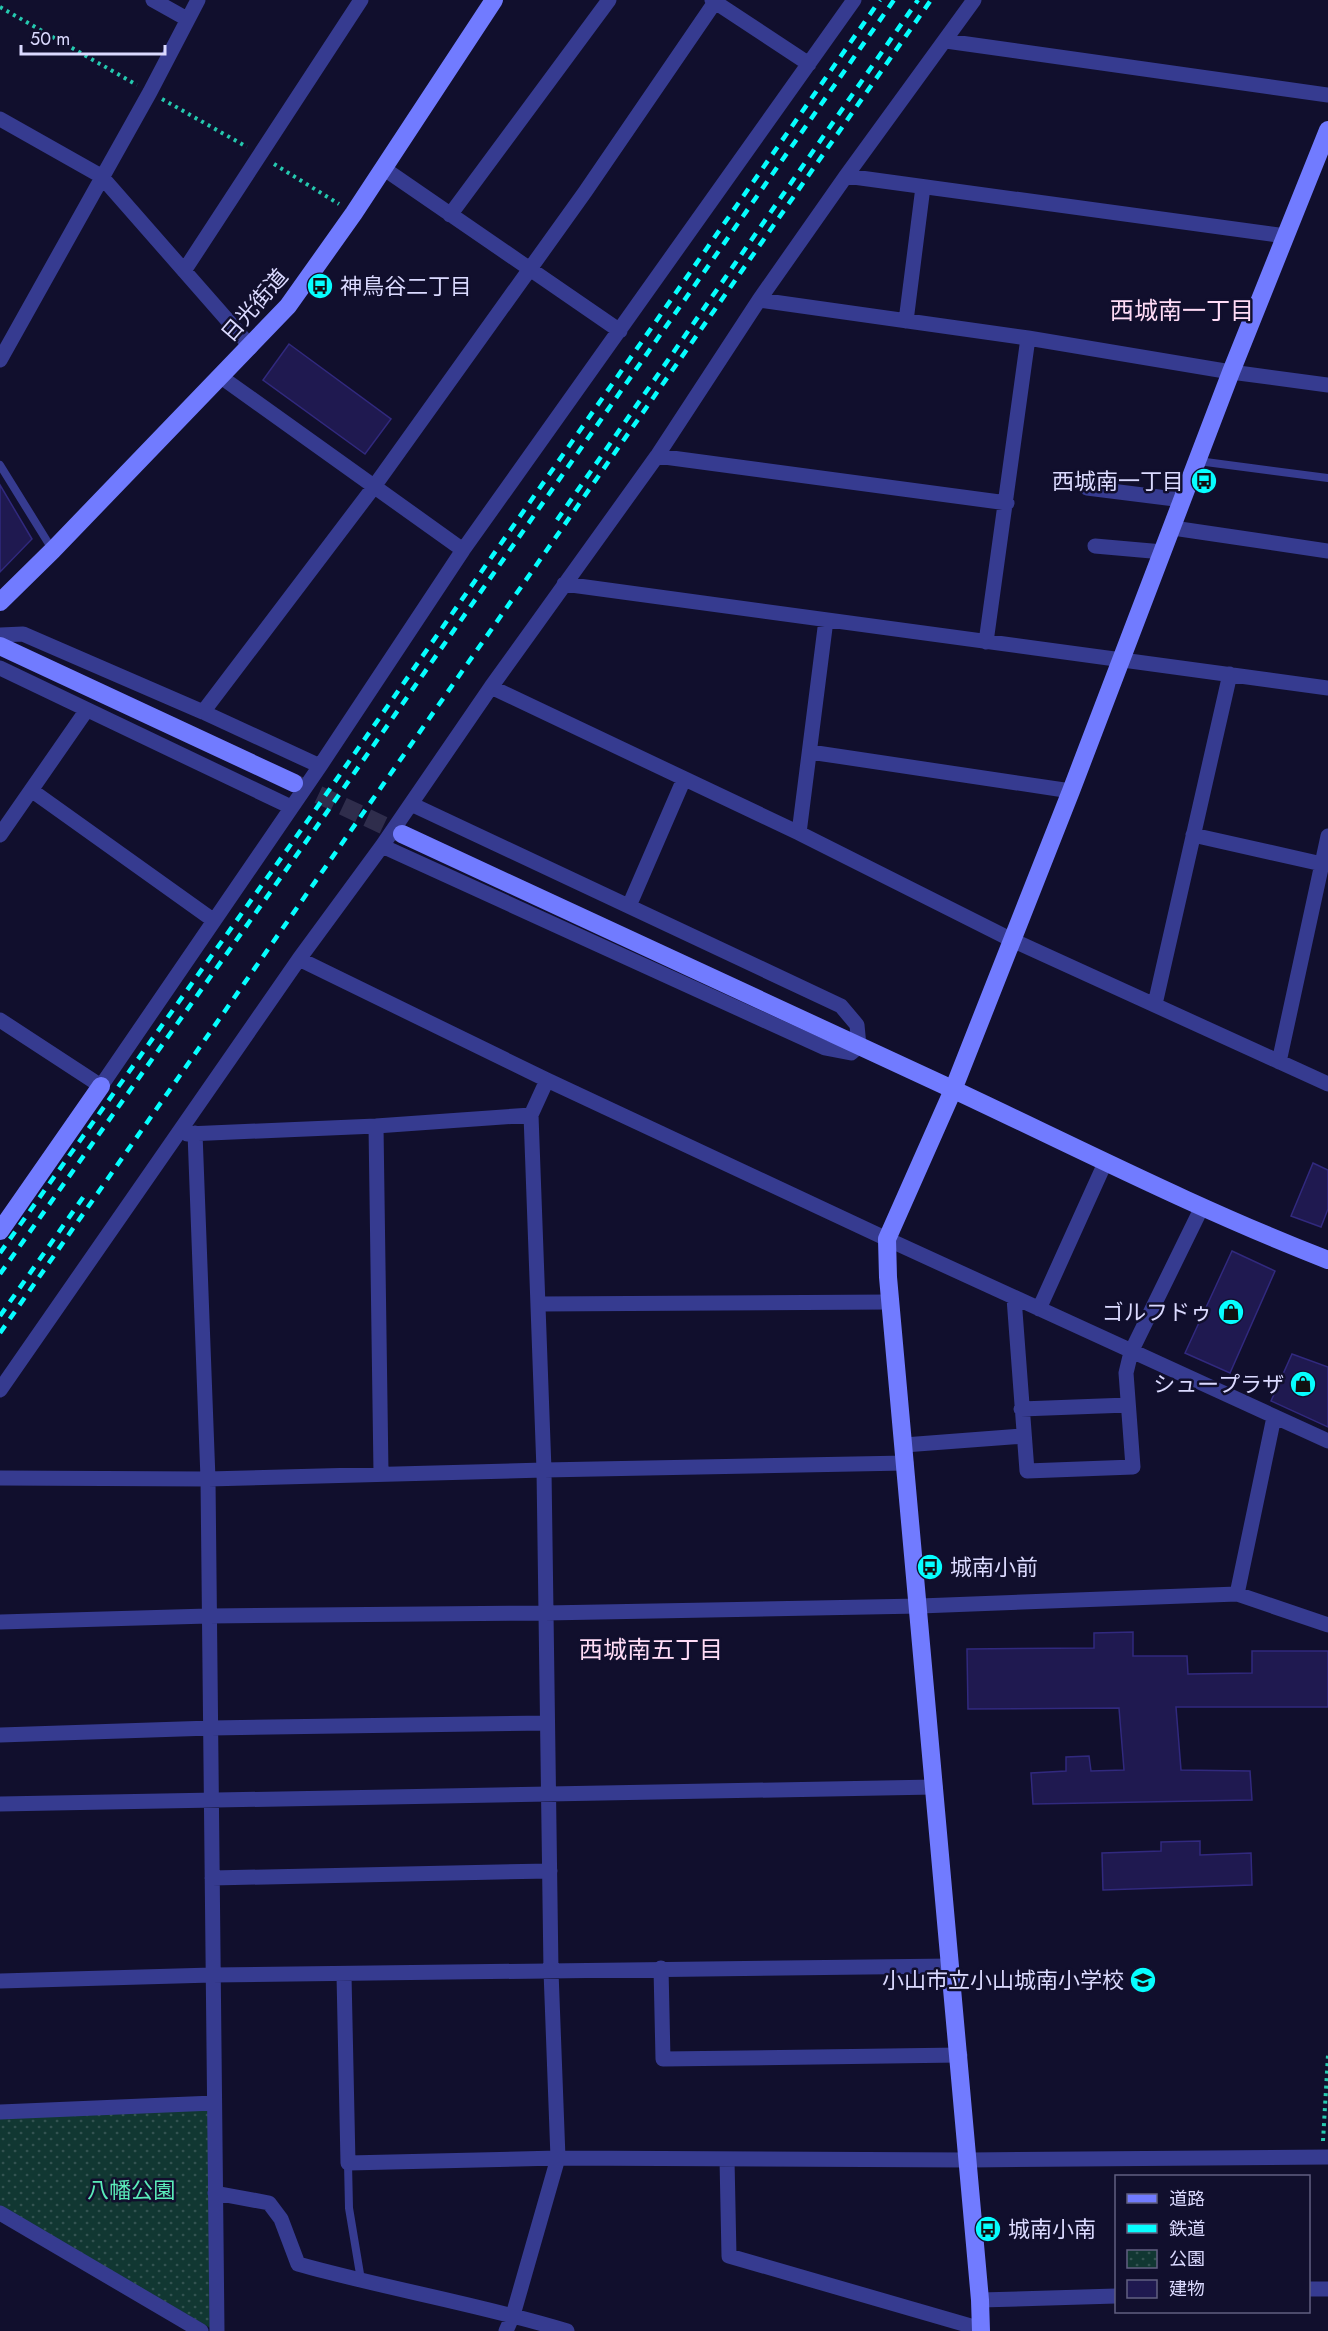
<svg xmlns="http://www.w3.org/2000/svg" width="1328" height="2331" viewBox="0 0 1328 2331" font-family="Jost,'Noto Sans JP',sans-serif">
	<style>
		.park { fill: url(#park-dots) }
		.building { fill: #1f1950; stroke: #31297e; stroke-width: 1.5 }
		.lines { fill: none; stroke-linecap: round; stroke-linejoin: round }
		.secondary-tunnel { stroke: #2f2d4c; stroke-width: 18; stroke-dasharray: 18 9; stroke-linecap: butt }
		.path { stroke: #25c9af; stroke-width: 4; stroke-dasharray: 3 4.5; stroke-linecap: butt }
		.lane { stroke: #363b90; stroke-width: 8 }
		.street { stroke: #363b90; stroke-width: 15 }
		.secondary { stroke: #717bff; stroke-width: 18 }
		.rail { stroke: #06feff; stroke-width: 4.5; stroke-dasharray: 9 8; stroke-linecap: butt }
		.labels { text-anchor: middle; stroke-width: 5; stroke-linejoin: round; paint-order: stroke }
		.poi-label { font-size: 22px; fill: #dbdaff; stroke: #110f2d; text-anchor: end }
		.street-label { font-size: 22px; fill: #dbdaff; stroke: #110f2d }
		.park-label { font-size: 22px; fill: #5aebb9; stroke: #110f2d }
		.neighbourhood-label { font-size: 24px; fill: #ffdcf6; stroke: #110f2d }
	</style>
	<defs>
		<pattern id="park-dots" width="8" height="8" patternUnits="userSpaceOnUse" patternTransform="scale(1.5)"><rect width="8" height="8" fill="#113732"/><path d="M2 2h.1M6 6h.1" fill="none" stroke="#335351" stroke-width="1.8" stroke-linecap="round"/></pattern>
	</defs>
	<rect width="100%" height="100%" fill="#110f2d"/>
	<path class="park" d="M208,2107L212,2329L0,2206V2118Z"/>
	<path class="building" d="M289,344L391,419L365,454L263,380Z
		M0,485L32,539L0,572Z
		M1313,1163L1328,1170V1209L1321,1227L1291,1216Z
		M1232,1251L1275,1271L1230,1373L1185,1353Z
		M1292,1354L1328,1367V1427L1271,1401Z
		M1133,1632V1656H1187L1188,1674L1252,1673V1651H1328V1707H1176L1181,1770L1250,1771L1252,1800L1033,1804L1031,1773L1066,1771V1757L1089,1756L1091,1771L1124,1770L1119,1708L968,1709L967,1649L1094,1648V1633Z
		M1200,1841V1855L1251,1853L1252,1885L1103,1890L1102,1853L1161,1851V1842Z"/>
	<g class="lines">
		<path class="secondary-tunnel" d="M294,783L402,834"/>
		<path class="path" d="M0,7L137,85
			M162,99L247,147
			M274,164L339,204
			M1323,2141L1328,2055"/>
		<path class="lane" d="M1198,461L1328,478
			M0,465L52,549
			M348,2163L349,2208L361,2280"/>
		<path class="street" d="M153,0L187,19
			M717,0L715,2L809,64
			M974,0L846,176L759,300L657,456L491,687L382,846L299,959L547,1080L887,1239L1328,1441
			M946,41L1328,95
			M0,119L101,176L251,347
			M383,168L620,331
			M846,176L1286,236
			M450,215L609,0
			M184,271L361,0
			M759,300L1028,338L1231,372L1328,385
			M906,321L923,187
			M0,360L150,92L198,0
			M221,377L463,550
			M657,456L1007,503
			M1087,488L1183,500
			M1173,528L1328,551
			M1095,546L1163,552
			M564,584L1328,688
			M0,635L23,634L203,712L320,766
			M986,642L1028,338
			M0,668L291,807
			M491,687L799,833L1012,940L1328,1084
			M203,712L373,488L585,192L715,2L712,0
			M810,752L1071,791
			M31,790L213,920
			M799,833L826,620
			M0,835L86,711
			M1193,835L1322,864
			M382,846L825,1048L851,1053L859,1046L857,1025L841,1006L411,804
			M629,906L684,779
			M1155,1004L1230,674
			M0,1020L101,1086L320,766L463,550L854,0
			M1279,1062L1328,836
			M376,1126L381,1473
			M195,1133L208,1479L217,2331
			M187,1134L376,1126L531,1115
			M1014,1298L1027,1471L1133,1467L1126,1373L1131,1352L1202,1207
			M540,1304L890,1302
			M1039,1309L1105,1163
			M0,1390L299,959
			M1021,1409L1128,1405
			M904,1445L1023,1436
			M0,1478L208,1479L544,1470L906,1463
			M1237,1594L1274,1417
			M0,1622L208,1616L545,1613L920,1606L1237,1594L1328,1625
			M0,1735L211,1728L547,1723
			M0,1804L935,1787
			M212,1878L550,1871
			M661,1968L663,2059L960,2055
			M344,1975L348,2163L558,2158L969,2160L1328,2157
			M0,1981L212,1975L951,1966
			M0,2112L214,2103
			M727,2159L729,2256L981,2329
			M215,2193L269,2203L281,2219L298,2264C387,2289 479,2304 567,2331
			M0,2213L201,2331
			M1308,2289H1328
			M980,2300L1116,2296
			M506,2331L513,2315L558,2158L551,1971L544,1470L531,1115L547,1080"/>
		<path class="secondary" d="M0,602L53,550L288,306L354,213L494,0
			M0,646L294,783
			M402,834C585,919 768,1003 950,1088C1076,1147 1199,1210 1328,1260
			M0,1231L101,1086
			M981,2331L980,2300C952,1959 920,1618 888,1277L887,1239L953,1090L1071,791L1231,372L1328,130"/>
		<path class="rail" d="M557,520L918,0
			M0,1253L311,816L880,0
			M0,1274L320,822L894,0
			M0,1316L84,1196
			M0,1333L931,0"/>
	</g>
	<defs>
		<g id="bus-disc" transform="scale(1.35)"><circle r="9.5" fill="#06feff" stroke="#110f2d"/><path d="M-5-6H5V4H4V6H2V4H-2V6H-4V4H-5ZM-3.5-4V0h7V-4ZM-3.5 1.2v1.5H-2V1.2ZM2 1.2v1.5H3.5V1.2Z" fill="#111"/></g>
		<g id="shop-disc" transform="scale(1.35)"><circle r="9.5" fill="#06feff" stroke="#110f2d"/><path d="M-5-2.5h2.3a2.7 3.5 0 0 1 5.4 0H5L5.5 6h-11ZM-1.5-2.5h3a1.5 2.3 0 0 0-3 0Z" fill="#111"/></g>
		<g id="school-disc" transform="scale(1.35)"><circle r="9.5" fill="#06feff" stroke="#110f2d"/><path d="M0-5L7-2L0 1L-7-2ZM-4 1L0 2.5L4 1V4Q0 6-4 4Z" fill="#111"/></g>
	</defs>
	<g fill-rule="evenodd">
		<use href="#bus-disc" x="320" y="286"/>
		<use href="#bus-disc" x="1204" y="481"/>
		<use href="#shop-disc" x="1231" y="1312"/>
		<use href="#shop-disc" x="1303" y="1384"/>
		<use href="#bus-disc" x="930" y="1567"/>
		<use href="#school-disc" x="1143" y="1980"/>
		<use href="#bus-disc" x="988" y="2229"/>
	</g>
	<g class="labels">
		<g class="poi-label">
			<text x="340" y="294" text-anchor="start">神鳥谷二丁目</text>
			<text x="1184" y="489">西城南一丁目</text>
			<text x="1212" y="1320">ゴルフドゥ</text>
			<text x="1284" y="1392">シュープラザ</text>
			<text x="950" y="1575" text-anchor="start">城南小前</text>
			<text x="1124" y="1988">小山市立小山城南小学校</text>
			<text x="1008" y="2237" text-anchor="start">城南小南</text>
		</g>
		<g class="street-label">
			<text transform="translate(254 305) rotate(-49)" y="8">日光街道</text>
		</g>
		<g class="park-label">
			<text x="131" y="2198">八幡公園</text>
		</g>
		<g class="neighbourhood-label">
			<text x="1182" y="319">西城南一丁目</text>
			<text x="651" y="1658">西城南五丁目</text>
		</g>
	</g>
	<rect x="1115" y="2175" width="195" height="138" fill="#110f2d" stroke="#626081" stroke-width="1.5"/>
	<rect x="1127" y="2194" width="30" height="9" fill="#717bff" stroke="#626081" stroke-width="1.5"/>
	<text x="1169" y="2205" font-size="18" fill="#dbdaff">道路</text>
	<rect x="1127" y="2224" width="30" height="9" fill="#06feff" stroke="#626081" stroke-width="1.5"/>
	<text x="1169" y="2235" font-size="18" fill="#dbdaff">鉄道</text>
	<rect x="1127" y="2250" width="30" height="18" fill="url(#park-dots)" stroke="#626081" stroke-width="1.5"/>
	<text x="1169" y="2265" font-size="18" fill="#dbdaff">公園</text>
	<rect x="1127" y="2280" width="30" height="18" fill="#1f1950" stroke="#626081" stroke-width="1.5"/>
	<text x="1169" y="2295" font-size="18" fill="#dbdaff">建物</text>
	<path d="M21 45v9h144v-9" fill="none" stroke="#dbdaff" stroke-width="3"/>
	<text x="30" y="45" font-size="18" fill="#dbdaff" stroke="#110f2d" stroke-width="4.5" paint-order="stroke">50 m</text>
</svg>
